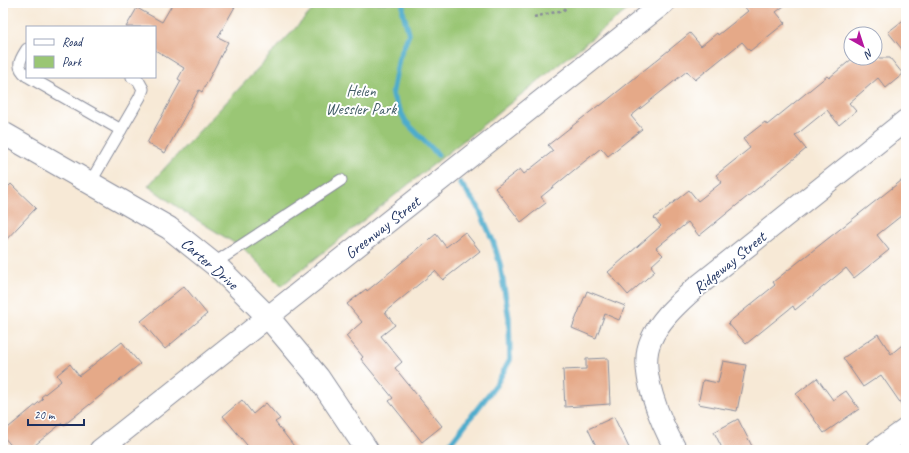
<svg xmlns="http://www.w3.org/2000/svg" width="909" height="453" viewBox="0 0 909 453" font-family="Caveat,sans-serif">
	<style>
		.green { fill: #9ac674; stroke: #5a7a69 }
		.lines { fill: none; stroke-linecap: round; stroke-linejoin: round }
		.stream { stroke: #4eaccc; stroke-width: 5.5 }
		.building { fill: #e5a988 }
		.service-casing { stroke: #898c9a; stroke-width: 13 }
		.minor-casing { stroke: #898c9a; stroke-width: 23 }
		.tertiary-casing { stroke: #898c9a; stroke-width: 24 }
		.path { stroke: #898c9a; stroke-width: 2.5; stroke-dasharray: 3 3; stroke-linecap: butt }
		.service { stroke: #fff; stroke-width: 11 }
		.minor { stroke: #fff; stroke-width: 21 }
		.tertiary { stroke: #fff; stroke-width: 22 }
		.labels { text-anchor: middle; stroke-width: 4; stroke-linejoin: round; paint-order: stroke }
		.park-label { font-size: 16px; fill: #415c65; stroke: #fff }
		.street-label { font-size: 16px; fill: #1b2f5e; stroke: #fff }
	</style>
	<rect width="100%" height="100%" fill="#fff"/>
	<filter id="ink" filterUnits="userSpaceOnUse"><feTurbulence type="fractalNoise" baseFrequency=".025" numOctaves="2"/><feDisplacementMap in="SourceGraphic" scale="8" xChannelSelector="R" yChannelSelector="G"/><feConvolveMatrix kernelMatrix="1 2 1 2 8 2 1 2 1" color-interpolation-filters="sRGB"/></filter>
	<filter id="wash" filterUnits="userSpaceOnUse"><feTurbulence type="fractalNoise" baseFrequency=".012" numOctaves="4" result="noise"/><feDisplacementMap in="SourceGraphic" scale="16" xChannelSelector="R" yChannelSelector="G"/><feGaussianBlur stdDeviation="0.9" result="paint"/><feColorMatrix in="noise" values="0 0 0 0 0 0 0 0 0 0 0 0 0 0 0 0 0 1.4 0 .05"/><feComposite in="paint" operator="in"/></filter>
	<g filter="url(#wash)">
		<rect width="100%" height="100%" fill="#f7e9d6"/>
		<path class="green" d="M319,3H636L281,286L244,249L186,213L148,186Z"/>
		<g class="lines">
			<path class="stream" d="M403,3V12L409,34L399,58L392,95L406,122L438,155
				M445,450L496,385L510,360L509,318L500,264L493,241L478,207L460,183"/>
		</g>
		<g id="blocks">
			<path class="building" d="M173,3H237L218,37L228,42L202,92L199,90L165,153L147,143L181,81L178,79L184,68L155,50V27H126L137,8L162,22Z
				M741,3H788L776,12L785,23L750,51L742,42L695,80L687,71L631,116L642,129L608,156L601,148L541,197L546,203L521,222L495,188L520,169L524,174L553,151L548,145L599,105L600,106L690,33L701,46L717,33L718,35L748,11Z
				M906,18V54L888,32Z
				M853,58H890L903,74L886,88L878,78L849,103L856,111L839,125L827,110L795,136L806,149L699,236L688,222L656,248L663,255L651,266L655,271L628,295L608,272L661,226L654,218L689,190L698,201L722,182L716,175L750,148L743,139L765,122L767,125L827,76L829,78Z
				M906,177V212L877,235L889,250L854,278L846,268L795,310L793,306L746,344L728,323L775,285L773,282Z
				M11,184L36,208L3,243V192Z
				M465,232L480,251L443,280L435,271L385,312L395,325L381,336L402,362L395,368L442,426L422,442L389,401L393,398L361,359L363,357L346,336L362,322L347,304L366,289L367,291L436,234L446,247Z
				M184,286L207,314L165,349L141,321Z
				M587,291L625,306L619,320L605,314L596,338L572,328Z
				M878,334L891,354L906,342V411L881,375L863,387L843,358Z
				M122,342L140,364L64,425L62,423L29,450H15L3,436V432L43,399L41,397L61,381L57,375L70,364L79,376Z
				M608,358L610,404L565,407L563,370L586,369V359Z
				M723,361L746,365L737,411L698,404L703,380L718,383Z
				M817,378L833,400L846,391L859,409L824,433L796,394Z
				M242,400L253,414L266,403L280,419L275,422L297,450H251L223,416Z
				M614,417L630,450H598L588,429Z
				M738,419L754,450H723L714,432Z"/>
		</g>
	</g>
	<g filter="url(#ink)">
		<use href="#blocks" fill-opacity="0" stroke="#898c9a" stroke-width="1"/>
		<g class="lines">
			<g class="service-casing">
				<path id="service" d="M27,49C20,60 15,66 27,76
					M29,77L121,130
					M90,183L140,97L143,89L138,80L132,77
					M213,264L341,180"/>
			</g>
			<g class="minor-casing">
				<path id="minor" d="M100,450L664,3
					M676,450C661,423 637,370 651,340C660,319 678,304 694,289L906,120
					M877,450L906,429"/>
			</g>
			<g class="tertiary-casing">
				<path id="tertiary" d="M3,133L169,228L220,269L268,317L318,377L367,450"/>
			</g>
			<path class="path" d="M534,17L564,10L569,3"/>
			<use href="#service" class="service"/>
			<use href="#minor" class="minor"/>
			<use href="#tertiary" class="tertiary"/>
		</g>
	</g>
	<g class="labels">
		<g class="park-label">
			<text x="361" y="96">Helen<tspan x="361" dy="18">Wessler Park</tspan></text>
		</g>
		<g class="street-label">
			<text transform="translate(382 227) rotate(-38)" y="6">Greenway Street</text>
			<text transform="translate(729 262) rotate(-39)" y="6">Ridgeway Street</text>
			<text transform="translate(210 263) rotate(41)" y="6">Carter Drive</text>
		</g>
	</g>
	<rect width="909" height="453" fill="none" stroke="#fff" stroke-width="16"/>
	<rect x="26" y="26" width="130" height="52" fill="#ffffff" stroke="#a4acbf"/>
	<rect x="34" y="39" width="20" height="6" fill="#ffffff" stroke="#a4acbf"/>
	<text x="62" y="46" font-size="12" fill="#1b2f5e">Road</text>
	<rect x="34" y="56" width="20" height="12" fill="#9ac674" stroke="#a4acbf"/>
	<text x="62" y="66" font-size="12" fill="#1b2f5e">Park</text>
	<g transform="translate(863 46) rotate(141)"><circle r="19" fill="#ffffff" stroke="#a4acbf"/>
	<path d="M0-3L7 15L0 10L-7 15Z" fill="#b5179e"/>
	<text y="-6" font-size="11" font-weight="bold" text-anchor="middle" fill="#1b2f5e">N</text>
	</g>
	<path d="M28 419v6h56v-6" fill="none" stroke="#1b2f5e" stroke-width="2"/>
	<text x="34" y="419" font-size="12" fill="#1b2f5e" stroke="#ffffff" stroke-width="3" paint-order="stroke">20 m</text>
</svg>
